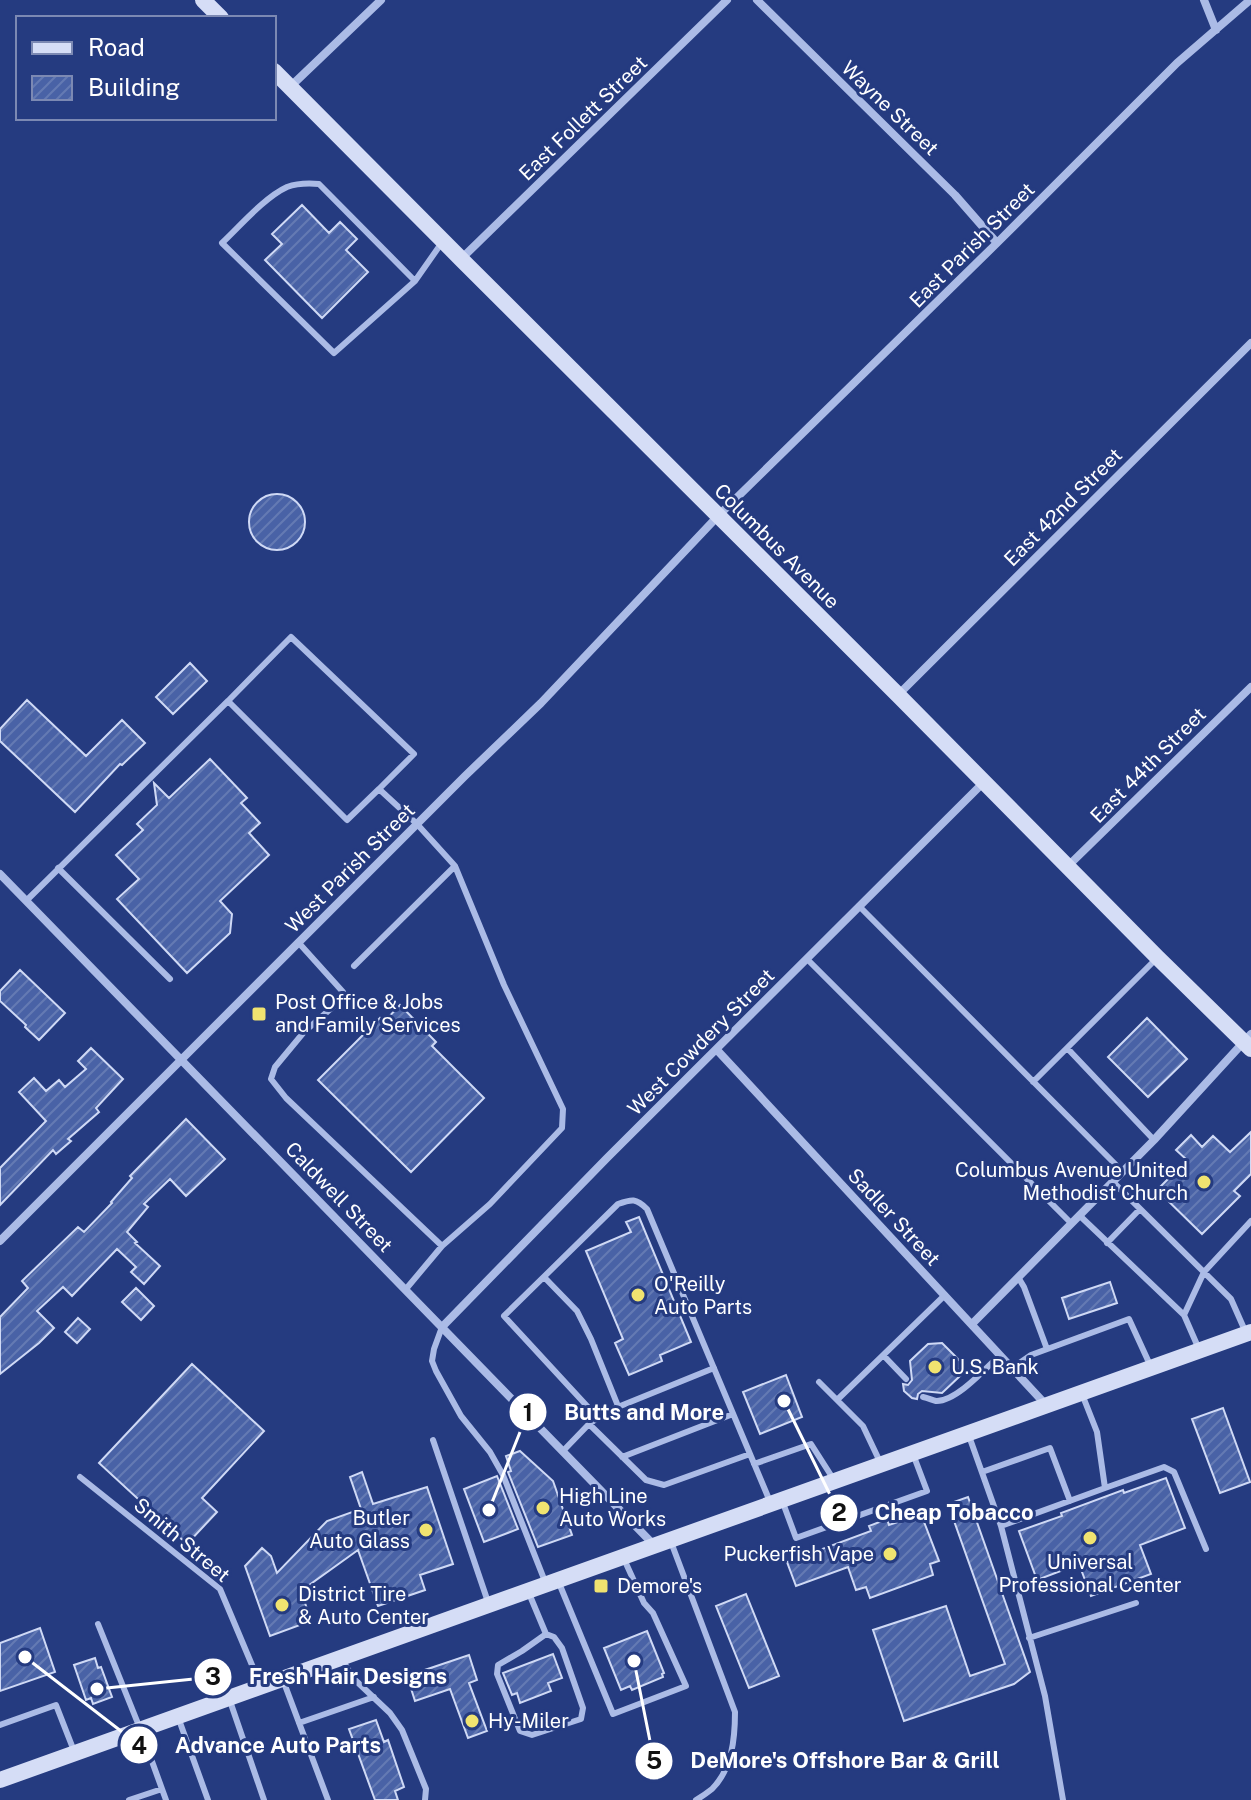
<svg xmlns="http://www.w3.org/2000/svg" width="1251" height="1800" viewBox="0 0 1251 1800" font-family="'Public Sans',sans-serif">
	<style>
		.building { fill: url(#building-hatch); stroke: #cfd9f5; stroke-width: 2 }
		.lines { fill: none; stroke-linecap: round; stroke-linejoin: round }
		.service { stroke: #abbbe6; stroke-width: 6 }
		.minor { stroke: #abbbe6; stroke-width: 8 }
		.secondary { stroke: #d5ddf6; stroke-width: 16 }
		.poi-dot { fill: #f0e370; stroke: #253b80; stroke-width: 3 }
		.labels { text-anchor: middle; stroke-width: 6; stroke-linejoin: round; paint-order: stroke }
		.street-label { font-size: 20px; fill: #fff; stroke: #253b80 }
		.poi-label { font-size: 20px; fill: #fff; stroke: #253b80; text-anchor: start }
		.leader { fill: none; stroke: #fff; stroke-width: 3 }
		.callout-dot { fill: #fff; stroke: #253b80; stroke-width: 3 }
		.mark-label { font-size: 24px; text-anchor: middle; font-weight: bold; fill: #111 }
		.callout-label { font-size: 22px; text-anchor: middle; font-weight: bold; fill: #fff; stroke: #253b80; stroke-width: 6; stroke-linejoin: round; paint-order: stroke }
	</style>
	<defs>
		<pattern id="building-hatch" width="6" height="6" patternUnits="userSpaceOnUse" patternTransform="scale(2)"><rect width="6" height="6" fill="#4962a6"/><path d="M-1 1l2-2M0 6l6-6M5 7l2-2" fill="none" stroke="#647ab3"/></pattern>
	</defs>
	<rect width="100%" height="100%" fill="#253b80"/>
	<path class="building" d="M302,205L329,233L340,222L357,239L346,250L368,272L322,318L265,260L282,244L272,234Z
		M249 522a28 28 0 1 1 56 0a28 28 0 1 1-56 0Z
		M190,663L207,681L173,714L156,697Z
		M27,700L86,756L122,720L145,743L122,765L120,764L75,812L0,741V729Z
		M210,759L247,798L241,803L260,823L249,833L269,855L220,901L232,914L230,933L187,973L117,899L139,879L116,855L143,830L137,824L157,805L154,783L169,798Z
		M20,970L65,1013L39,1040L25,1027L26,1025L0,1001V991Z
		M400,1005L436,1042L432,1046L484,1098L411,1172L318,1080L380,1018L384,1022Z
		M1147,1018L1187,1059L1148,1097L1108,1057Z
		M91,1048L123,1079L96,1108L99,1112L68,1139L71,1141L56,1154L53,1150L0,1205V1168L46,1121L19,1092L34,1078L46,1091L59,1080L65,1087L86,1069L78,1061Z
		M186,1119L225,1159L186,1196L170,1179L144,1204L148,1207L127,1232L137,1242L135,1243L160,1266L144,1284L131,1272L136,1267L117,1249L72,1296L63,1287L37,1311L54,1328L39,1343L0,1374V1317L28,1288L22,1281L78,1227L84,1232L112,1203L111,1202L132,1178L130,1176Z
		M1251,1132V1174L1234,1191L1240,1196L1202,1234L1157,1190L1187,1160L1176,1150L1191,1135L1202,1147L1213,1136L1230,1152Z
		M639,1217L691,1342L660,1355L662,1361L629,1375L615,1343L623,1339L586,1251L631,1232L626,1222Z
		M1110,1282L1117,1303L1069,1319L1062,1298Z
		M136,1288L154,1306L141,1320L122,1302Z
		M78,1318L90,1329L77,1343L65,1332Z
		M942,1343L960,1361L961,1375L942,1393L922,1391L918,1394L917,1399L912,1398L904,1391L903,1384L908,1385L912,1380L910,1361L928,1344Z
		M192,1364L264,1431L202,1498L217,1512L187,1544L99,1463Z
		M786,1375L802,1417L760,1434L743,1392Z
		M1223,1408L1250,1482L1220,1493L1192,1419Z
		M520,1451L553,1481L572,1535L538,1547L508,1472L511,1471L506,1456Z
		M362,1472L373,1504L427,1487L453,1564L420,1575L425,1590L378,1606L358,1550L301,1591L311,1621L270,1636L245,1566L262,1548L271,1556L277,1573L327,1521L361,1509L350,1477Z
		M497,1476L518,1529L484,1542L464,1489Z
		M1166,1478L1185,1528L1140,1545L1151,1574L1091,1596L1079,1564L1037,1580L1019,1531L1062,1516L1061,1513L1123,1490L1124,1493Z
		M968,1497L1030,1672L1014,1684L904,1721L873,1630L946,1606L970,1676L1005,1664L948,1504Z
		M921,1514L939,1561L930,1564L933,1575L870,1598L866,1587L856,1590L848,1567L796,1586L787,1562L871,1531L869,1526L887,1519L889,1525Z
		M746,1594L779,1676L749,1688L716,1606Z
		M40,1628L55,1672L0,1691V1643Z
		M647,1631L664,1673L662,1674L663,1677L632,1690L630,1686L621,1690L604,1648Z
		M553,1654L562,1678L548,1683L551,1691L520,1703L517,1693L512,1695L503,1673Z
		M469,1655L477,1680L469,1683L487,1731L468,1738L450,1689L415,1701L407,1676Z
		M95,1658L98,1668L101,1667L112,1697L93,1704L91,1698L86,1700L74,1665Z
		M376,1720L384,1742L388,1740L404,1787L395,1791L398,1800H375L349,1729Z"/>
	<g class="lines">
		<path class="service" d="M415,281L319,184C308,183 298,183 287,187C265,197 240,226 222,243L334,353L415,281L443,241
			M228,701L291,637L414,754L379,789
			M58,868L170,979
			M26,901L228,701L347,820L379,789L417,824L455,866L504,985L563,1109L562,1128L490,1204L442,1246L406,1289
			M859,906L1122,1171
			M298,942L343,992L335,1005L304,1032L275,1067L271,1079L286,1098L442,1246
			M807,959L1071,1223
			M354,966L455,866
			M1068,1049L1154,1140
			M1033,1082L1155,960
			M1112,1181L1231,1299L1246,1333
			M1079,1215L1184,1315L1198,1347
			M1107,1243L1140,1209
			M544,1277L577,1311L591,1339L618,1406
			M1018,1277L1024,1287L1047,1349
			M1184,1315L1204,1272L1251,1221
			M442,1327L434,1349L432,1361L436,1371L461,1416L490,1452L503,1475L546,1584
			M884,1356L906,1379
			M1012,1368L1031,1355L1129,1319L1151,1367
			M819,1382L863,1426L881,1464
			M923,1397C928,1398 932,1400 936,1401C956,1402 986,1368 1000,1355
			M837,1400L945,1295
			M598,1418L504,1316L618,1204C632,1199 636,1198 647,1209L771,1504
			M589,1424L646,1480L664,1485L750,1454
			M969,1436L1001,1526L1045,1696L1063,1800
			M433,1440L488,1602
			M563,1451L589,1424L608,1411L714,1368
			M622,1457L733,1414
			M754,1464L811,1444L834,1480
			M982,1472L1050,1448L1070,1501
			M80,1477L220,1589L260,1684
			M1105,1488L1164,1467L1174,1472L1206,1549
			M783,1503L796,1538L927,1491L913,1454
			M1001,1526L1105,1488L1097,1432L1082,1394
			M671,1542L735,1712C735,1739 732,1769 712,1789C707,1793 701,1797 696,1800
			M559,1583L613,1714L686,1686L653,1613L644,1603L624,1559
			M528,1591L546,1634L554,1637L562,1648L583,1708L581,1719L532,1735L520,1731L497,1674L498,1665L522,1651L546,1634
			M98,1624L141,1731L166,1800
			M1029,1638L1136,1603
			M342,1659L353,1678L390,1713L402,1730L426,1789L425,1800
			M283,1680L328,1800
			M230,1701L264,1800
			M178,1717L208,1800
			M299,1723L374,1697
			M0,1725L56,1705L74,1751
			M129,1800L162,1789"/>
		<path class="minor" d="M757,0L955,195L997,243
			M1204,0L1216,30
			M290,87L381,0
			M461,259L727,0
			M898,695L1251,343
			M1068,866L1251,687
			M0,874L654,1545
			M717,1050L1047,1406
			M0,1241L465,776L541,703L718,516L997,243L1177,63L1250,0
			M972,1324L1154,1140L1251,1034
			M442,1327L607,1158L984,782"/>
		<path class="secondary" d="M203,0L221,18
			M274,71L461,259L898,695L1157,957L1251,1049
			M0,1780L1251,1332"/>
	</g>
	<g class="poi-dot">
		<rect x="251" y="1006" width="16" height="16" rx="4"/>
		<circle cx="1204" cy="1182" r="8"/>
		<circle cx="638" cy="1295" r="8"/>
		<circle cx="935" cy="1367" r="8"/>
		<circle cx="543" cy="1508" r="8"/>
		<circle cx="426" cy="1530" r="8"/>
		<circle cx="1090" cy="1538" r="8"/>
		<circle cx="890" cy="1554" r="8"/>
		<rect x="593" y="1578" width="16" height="16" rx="4"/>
		<circle cx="282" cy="1605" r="8"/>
		<circle cx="472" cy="1721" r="8"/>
	</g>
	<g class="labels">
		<g class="street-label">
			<text transform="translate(890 108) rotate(44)" y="7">Wayne Street</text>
			<text transform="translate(583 118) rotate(-44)" y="7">East Follett Street</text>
			<text transform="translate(972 245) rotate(-45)" y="7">East Parish Street</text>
			<text transform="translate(1063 507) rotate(-45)" y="7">East 42nd Street</text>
			<text transform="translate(777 546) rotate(45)" y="7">Columbus Avenue</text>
			<text transform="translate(1148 765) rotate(-45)" y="7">East 44th Street</text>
			<text transform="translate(350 868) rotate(-45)" y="7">West Parish Street</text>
			<text transform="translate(701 1042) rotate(-45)" y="7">West Cowdery Street</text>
			<text transform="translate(339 1197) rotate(46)" y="7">Caldwell Street</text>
			<text transform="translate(894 1217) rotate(47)" y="7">Sadler Street</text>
			<text transform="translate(182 1540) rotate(40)" y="7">Smith Street</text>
		</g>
		<g class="poi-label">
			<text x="275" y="1009">Post Office &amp; Jobs<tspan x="275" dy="23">and Family Services</tspan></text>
			<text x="1188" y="1177" text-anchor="end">Columbus Avenue United<tspan x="1188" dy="23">Methodist Church</tspan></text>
			<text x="654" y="1291">O'Reilly<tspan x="654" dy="23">Auto Parts</tspan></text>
			<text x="951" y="1374">U.S. Bank</text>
			<text x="559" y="1503">High Line<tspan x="559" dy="23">Auto Works</tspan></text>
			<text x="410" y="1525" text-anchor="end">Butler<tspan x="410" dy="23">Auto Glass</tspan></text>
			<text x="874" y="1561" text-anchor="end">Puckerfish Vape</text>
			<text x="1090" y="1569" text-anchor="middle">Universal<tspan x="1090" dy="23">Professional Center</tspan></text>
			<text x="617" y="1593">Demore's</text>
			<text x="298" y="1601">District Tire<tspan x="298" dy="23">&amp; Auto Center</tspan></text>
			<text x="488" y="1728">Hy-Miler</text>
		</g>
	</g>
	<path class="leader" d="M489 1510L528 1412M784 1401L839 1513M97 1689L213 1677M25 1657L139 1745M634 1661L654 1761"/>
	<g class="callout-dot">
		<circle cx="489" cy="1510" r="8"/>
		<circle cx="784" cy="1401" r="8"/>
		<circle cx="97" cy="1689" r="8"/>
		<circle cx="25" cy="1657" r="8"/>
		<circle cx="634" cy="1661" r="8"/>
		<circle cx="528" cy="1412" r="20"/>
		<circle cx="839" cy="1513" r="20"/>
		<circle cx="213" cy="1677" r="20"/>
		<circle cx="139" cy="1745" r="20"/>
		<circle cx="654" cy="1761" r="20"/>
	</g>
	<g class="mark-label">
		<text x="528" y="1421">1</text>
		<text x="839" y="1521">2</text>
		<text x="213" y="1685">3</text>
		<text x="139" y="1754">4</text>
		<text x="654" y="1769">5</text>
	</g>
	<g class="callout-label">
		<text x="644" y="1420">Butts and More</text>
		<text x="954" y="1520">Cheap Tobacco</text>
		<text x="348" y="1684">Fresh Hair Designs</text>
		<text x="278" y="1753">Advance Auto Parts</text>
		<text x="845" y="1768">DeMore's Offshore Bar &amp; Grill</text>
	</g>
	<rect x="16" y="16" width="260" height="104" fill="#253b80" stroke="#7c89b3" stroke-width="2"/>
	<rect x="32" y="42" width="40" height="12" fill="#d5ddf6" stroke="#7c89b3" stroke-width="2"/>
	<text x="88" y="56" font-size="24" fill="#ffffff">Road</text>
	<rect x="32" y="76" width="40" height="24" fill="url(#building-hatch)" stroke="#7c89b3" stroke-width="2"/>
	<text x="88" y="96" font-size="24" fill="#ffffff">Building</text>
</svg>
